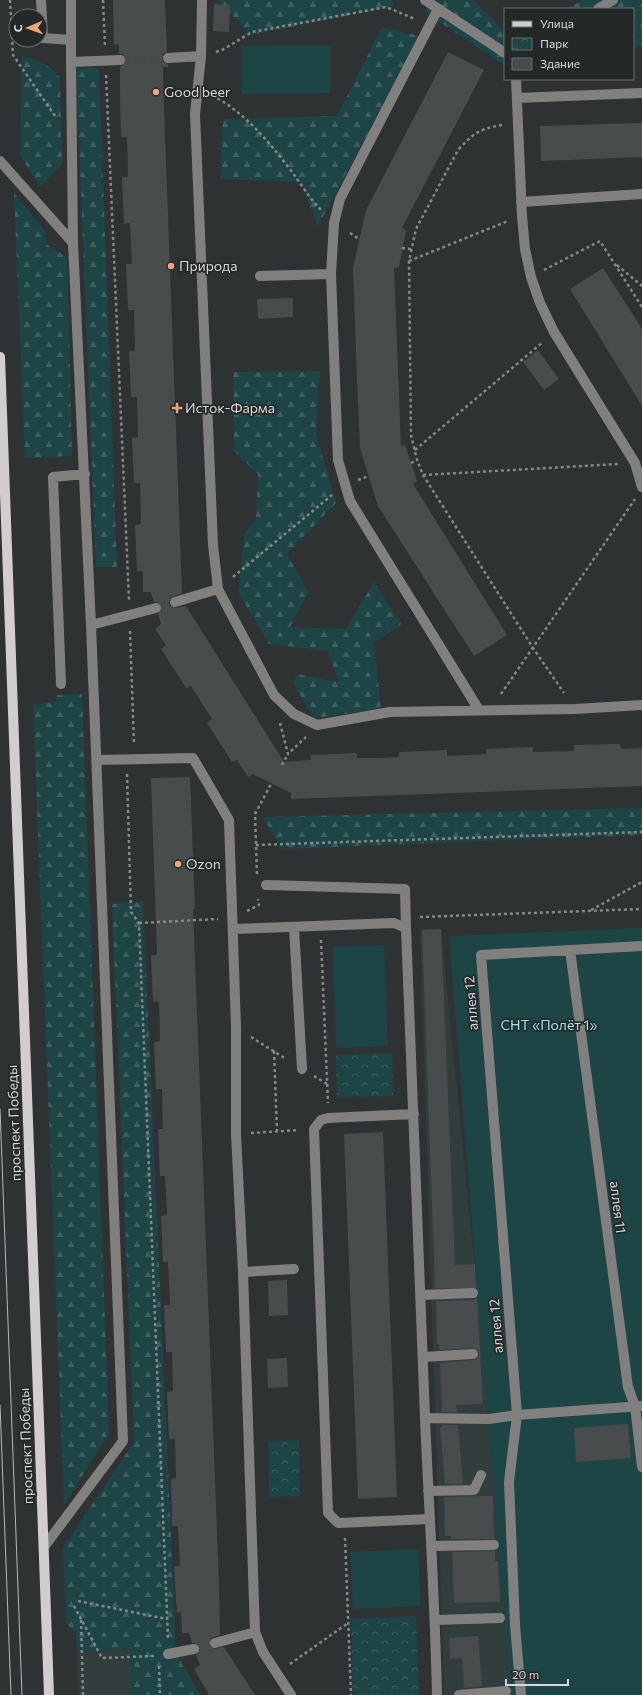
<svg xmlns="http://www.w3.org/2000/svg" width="642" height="1695" viewBox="0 0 642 1695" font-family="Commissioner,sans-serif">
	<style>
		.built { fill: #323d3d }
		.forest { fill: url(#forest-firs) }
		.park { fill: url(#park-crowns) }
		.garden { fill: #1d4546 }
		.building { fill: #484c4c }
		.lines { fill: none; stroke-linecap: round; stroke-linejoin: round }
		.minor-tunnel { stroke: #484b4b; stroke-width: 10; stroke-dasharray: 10 5; stroke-linecap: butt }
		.path { stroke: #868989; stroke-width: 2.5; stroke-dasharray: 3 3; stroke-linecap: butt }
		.minor { stroke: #81807f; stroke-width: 10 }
		.major { stroke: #d1cecd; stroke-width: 10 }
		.tram { stroke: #b7b9b9; stroke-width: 1 }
		.poi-dot { fill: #efa378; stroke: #252828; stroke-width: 1.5 }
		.labels { text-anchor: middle; stroke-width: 3.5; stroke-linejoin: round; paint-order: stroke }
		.poi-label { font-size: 14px; fill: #d6d8d8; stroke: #252828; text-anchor: start }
		.street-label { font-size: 14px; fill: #d6d8d8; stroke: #252828 }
		.park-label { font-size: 14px; fill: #97e8e9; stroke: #252828 }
	</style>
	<defs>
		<pattern id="forest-firs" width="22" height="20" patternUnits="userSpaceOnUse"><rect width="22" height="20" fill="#1d4546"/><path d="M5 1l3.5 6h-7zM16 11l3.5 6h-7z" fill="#3d5f60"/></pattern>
		<pattern id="park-crowns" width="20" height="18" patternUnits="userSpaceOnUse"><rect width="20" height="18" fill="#1d4546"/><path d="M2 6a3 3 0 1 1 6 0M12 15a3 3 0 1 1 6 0" fill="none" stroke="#3d5f60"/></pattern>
	</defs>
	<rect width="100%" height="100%" fill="#2f3232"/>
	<path class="built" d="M420,929H441L476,1278L479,1289L510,1695H444Z
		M130,1649L132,1695H79L77,1652Z"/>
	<path class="forest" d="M217,0H391L394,6L251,35Z
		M437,0H473L505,32V66L424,11Z
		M583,0H642V45L633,48V9H566Z
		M382,27L420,36L318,226L300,182L220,179L223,119L337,116Z
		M22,55L48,66L60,77L62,164L40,187L20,155Z
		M76,68H99L117,567H96Z
		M14,193L45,231L46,244L67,257L72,456L25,458Z
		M320,371L316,434L336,503L287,554L308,592L290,627L346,629L374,582L401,624L374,643L381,709L314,718L293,683L298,674L339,682L328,651L269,644L238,592L245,533L256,519L258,474L234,451L233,372Z
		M82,694L109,1433L64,1505L33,704L56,702V695Z
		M642,808V835L281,849L263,817Z
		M143,902L176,1650L179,1659L200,1695H132L129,1649L77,1652L76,1632L66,1624L63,1548L134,1442L112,904Z"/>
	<path class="park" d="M392,1053L393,1096L337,1097L336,1055Z
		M299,1440L300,1496L269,1497L268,1441Z
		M416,1616L419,1695H353L350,1619Z"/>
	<path class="garden" d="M330,45V93L242,94L241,46Z
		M642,928V1695H510L449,936Z
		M384,945L388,1046L336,1048L333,947Z
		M418,1549L421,1606L353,1609L350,1552Z"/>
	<path class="building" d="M113,0H165L167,52L164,53L162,58L163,62L168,64V67H163L164,108L182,593L170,598L169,603L170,606L176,608L186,606L284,762L311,760V755L357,753V758H379L399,757V752L447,750V756L486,754V749L533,747V752L574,751V745L620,744L621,749L642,748V786L291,799V793L253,774L248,777L237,760L232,762L207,723L212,719L191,686L186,688L161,649L166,645L155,629L161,624L158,614L162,610V606L158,602H154L151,592H143V571H137L135,525L141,524L140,483H134L132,438L138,437L137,397H131L129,351H135L134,310H128L126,264H132L130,223L124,224L122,177H128L127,137H121L120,90V67L124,65L126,59L123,54H119V44L114,45Z
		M214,4L230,5L229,32L213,31Z
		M448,52L484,70L402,228L406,230L399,267L394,268L401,446L405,445L417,481L413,484L507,635L474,656L378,506L360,448L357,380L353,268L366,210Z
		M642,123V157L541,161L540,126Z
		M603,268L642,329V406L570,289Z
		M293,298V317L258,319L257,299Z
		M538,350L559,379L544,390L523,362Z
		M190,777L195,909H193L219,1584L220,1635L211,1638L209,1644L214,1649L224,1647L255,1695H209L194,1669L200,1665L196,1655L200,1651V1647L196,1643H192L189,1633H182L181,1612L177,1613L174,1566H180L178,1526H172L171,1479L176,1478L175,1439H169L167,1392L173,1391L172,1352H166L164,1305H170L168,1262H163L161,1216L167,1215L165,1176H160L158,1129H163L162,1089H156L154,1042L160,1041L159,1002L153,1001L151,955H157L151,778Z
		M441,929L455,1265L475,1264L476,1288H435L422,930Z
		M383,1132L397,1497L358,1499L344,1134Z
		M287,1280L288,1315L269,1316L268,1281Z
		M477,1298L483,1404L456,1405L457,1412H442L440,1363L474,1360L477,1359L479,1354L478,1350L473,1348L439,1350V1344H437L436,1301L473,1300Z
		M287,1358L288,1387L268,1388L267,1359Z
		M628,1424L631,1458L576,1462L574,1428Z
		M442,1425H458L463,1484H445L440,1427H442Z
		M493,1496L494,1539H451V1536H445L444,1497Z
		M495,1551V1561H498L500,1602L454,1603L452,1552Z
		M478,1636L482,1686L464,1688L462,1658L450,1659L449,1638Z"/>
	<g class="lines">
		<path class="minor-tunnel" d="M120,60L168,58
			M156,608L175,602
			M194,1649L215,1643"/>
		<path class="path" d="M10,0L13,55L55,116
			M103,0L105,47
			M216,52L222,50L252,32L386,7L415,19
			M106,75L129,600
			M212,96C243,109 275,149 295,176C303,187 311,200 321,210
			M502,125C479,129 474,133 458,150L416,229L409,261L411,435L417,460L423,475L533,648L564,693
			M350,233L359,239
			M402,248L411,249
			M409,261L508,221
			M617,265L642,286
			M544,270L600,241L642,307
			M415,450L543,342
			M411,463L417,460
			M423,475L618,464
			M358,480L369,476
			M233,577L332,495
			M130,631L134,744
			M501,694L635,499
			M280,723L288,754L306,737
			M282,765L288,754
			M127,774L131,912L139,923L168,1639
			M256,845L642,832
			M257,874L255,814L271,784
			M591,910L642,882
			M247,911L259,905L258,899
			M420,917L642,909
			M139,923L218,919
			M321,940L328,1103
			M251,1037L286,1059
			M274,1051L277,1131
			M314,1076L327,1084
			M251,1133L299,1130
			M345,1538L351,1695
			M78,1601L167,1619
			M74,1606L102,1658L154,1656
			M81,1620L83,1695
			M290,1664L348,1623
			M159,1666L160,1695"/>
		<path class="minor" d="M41,0L43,38L71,40
			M202,0L201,56L195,114L213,545L218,589L274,695L294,714L317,725L390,712L575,709L642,705
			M425,0L505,53
			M438,9L340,199L334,223L331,274L338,460L350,501L479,710
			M598,9L613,0
			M168,58L201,56
			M71,62V0
			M516,79L522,216L525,249L531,277L540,303L554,332L635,463L642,487
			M517,98L642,93
			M0,161L73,243
			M521,202L642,194
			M260,276L331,274
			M175,602L218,589
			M91,625L156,608
			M61,684L53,477L85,474
			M97,760L193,758L229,820L236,1027V1134L243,1272L255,1632L263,1652L291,1695
			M266,885L405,889L406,928
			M294,927L302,1069
			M233,929L394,923L406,928C413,1091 418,1255 425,1418C429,1510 435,1602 437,1695
			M570,950L628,1387L635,1406L642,1467
			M414,1114L328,1118L321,1120L314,1129L328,1513L338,1523L430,1519
			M243,1272L294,1269
			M421,1295L473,1293
			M423,1357L473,1354
			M425,1418L489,1419L517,1415L642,1406
			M428,1491L474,1490L481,1475
			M432,1546L494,1545
			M44,1547L123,1441L91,625L73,243L71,62L120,60
			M435,1620L500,1618
			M215,1643L255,1632
			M168,1654L194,1649
			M459,1695L506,1691
			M521,1695L515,1625L509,1482L517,1415L481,955L642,946"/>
		<path class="major" d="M0,357L49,1695"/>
		<path class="tram" d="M0,1109L22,1695
			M0,1405L11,1695"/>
	</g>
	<g class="poi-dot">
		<circle cx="156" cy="92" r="4"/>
		<circle cx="171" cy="266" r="4"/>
		<path d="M175 402h4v4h4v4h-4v4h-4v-4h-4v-4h4z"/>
		<circle cx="178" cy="864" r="4"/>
	</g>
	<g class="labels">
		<g class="poi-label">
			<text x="164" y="97">Good beer</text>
			<text x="179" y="271">Природа</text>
			<text x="185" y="413">Исток-Фарма</text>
			<text x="186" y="869">Ozon</text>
		</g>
		<g class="street-label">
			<text transform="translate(471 1003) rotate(-94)" y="5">аллея 12</text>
			<text transform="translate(14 1123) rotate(-92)" y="5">проспект Победы</text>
			<text transform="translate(618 1207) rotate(83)" y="5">аллея 11</text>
			<text transform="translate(496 1326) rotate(-94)" y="5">аллея 12</text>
			<text transform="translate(26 1446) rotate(-92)" y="5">проспект Победы</text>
		</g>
		<g class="park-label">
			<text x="549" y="1030">СНТ «Полёт 1»</text>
		</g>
	</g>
	<rect x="504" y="8" width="130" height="72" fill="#252828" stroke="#6c6e6e"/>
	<rect x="512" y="21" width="20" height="6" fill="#d1cecd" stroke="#6c6e6e"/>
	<text x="540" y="28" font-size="12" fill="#d6d8d8">Улица</text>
	<rect x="512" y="38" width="20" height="12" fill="url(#park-crowns)" stroke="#6c6e6e"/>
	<text x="540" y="48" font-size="12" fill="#d6d8d8">Парк</text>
	<rect x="512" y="58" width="20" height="12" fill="#484c4c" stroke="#6c6e6e"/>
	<text x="540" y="68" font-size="12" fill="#d6d8d8">Здание</text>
	<g transform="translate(28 28) rotate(268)"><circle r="19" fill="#252828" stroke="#6c6e6e"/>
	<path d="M0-3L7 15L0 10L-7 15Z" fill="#efa378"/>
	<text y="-6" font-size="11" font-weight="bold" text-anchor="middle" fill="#d6d8d8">С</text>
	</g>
	<path d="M506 1679v6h62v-6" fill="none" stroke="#d6d8d8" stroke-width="2"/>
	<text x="512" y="1679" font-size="12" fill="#d6d8d8" stroke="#252828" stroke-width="3" paint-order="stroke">20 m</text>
</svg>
